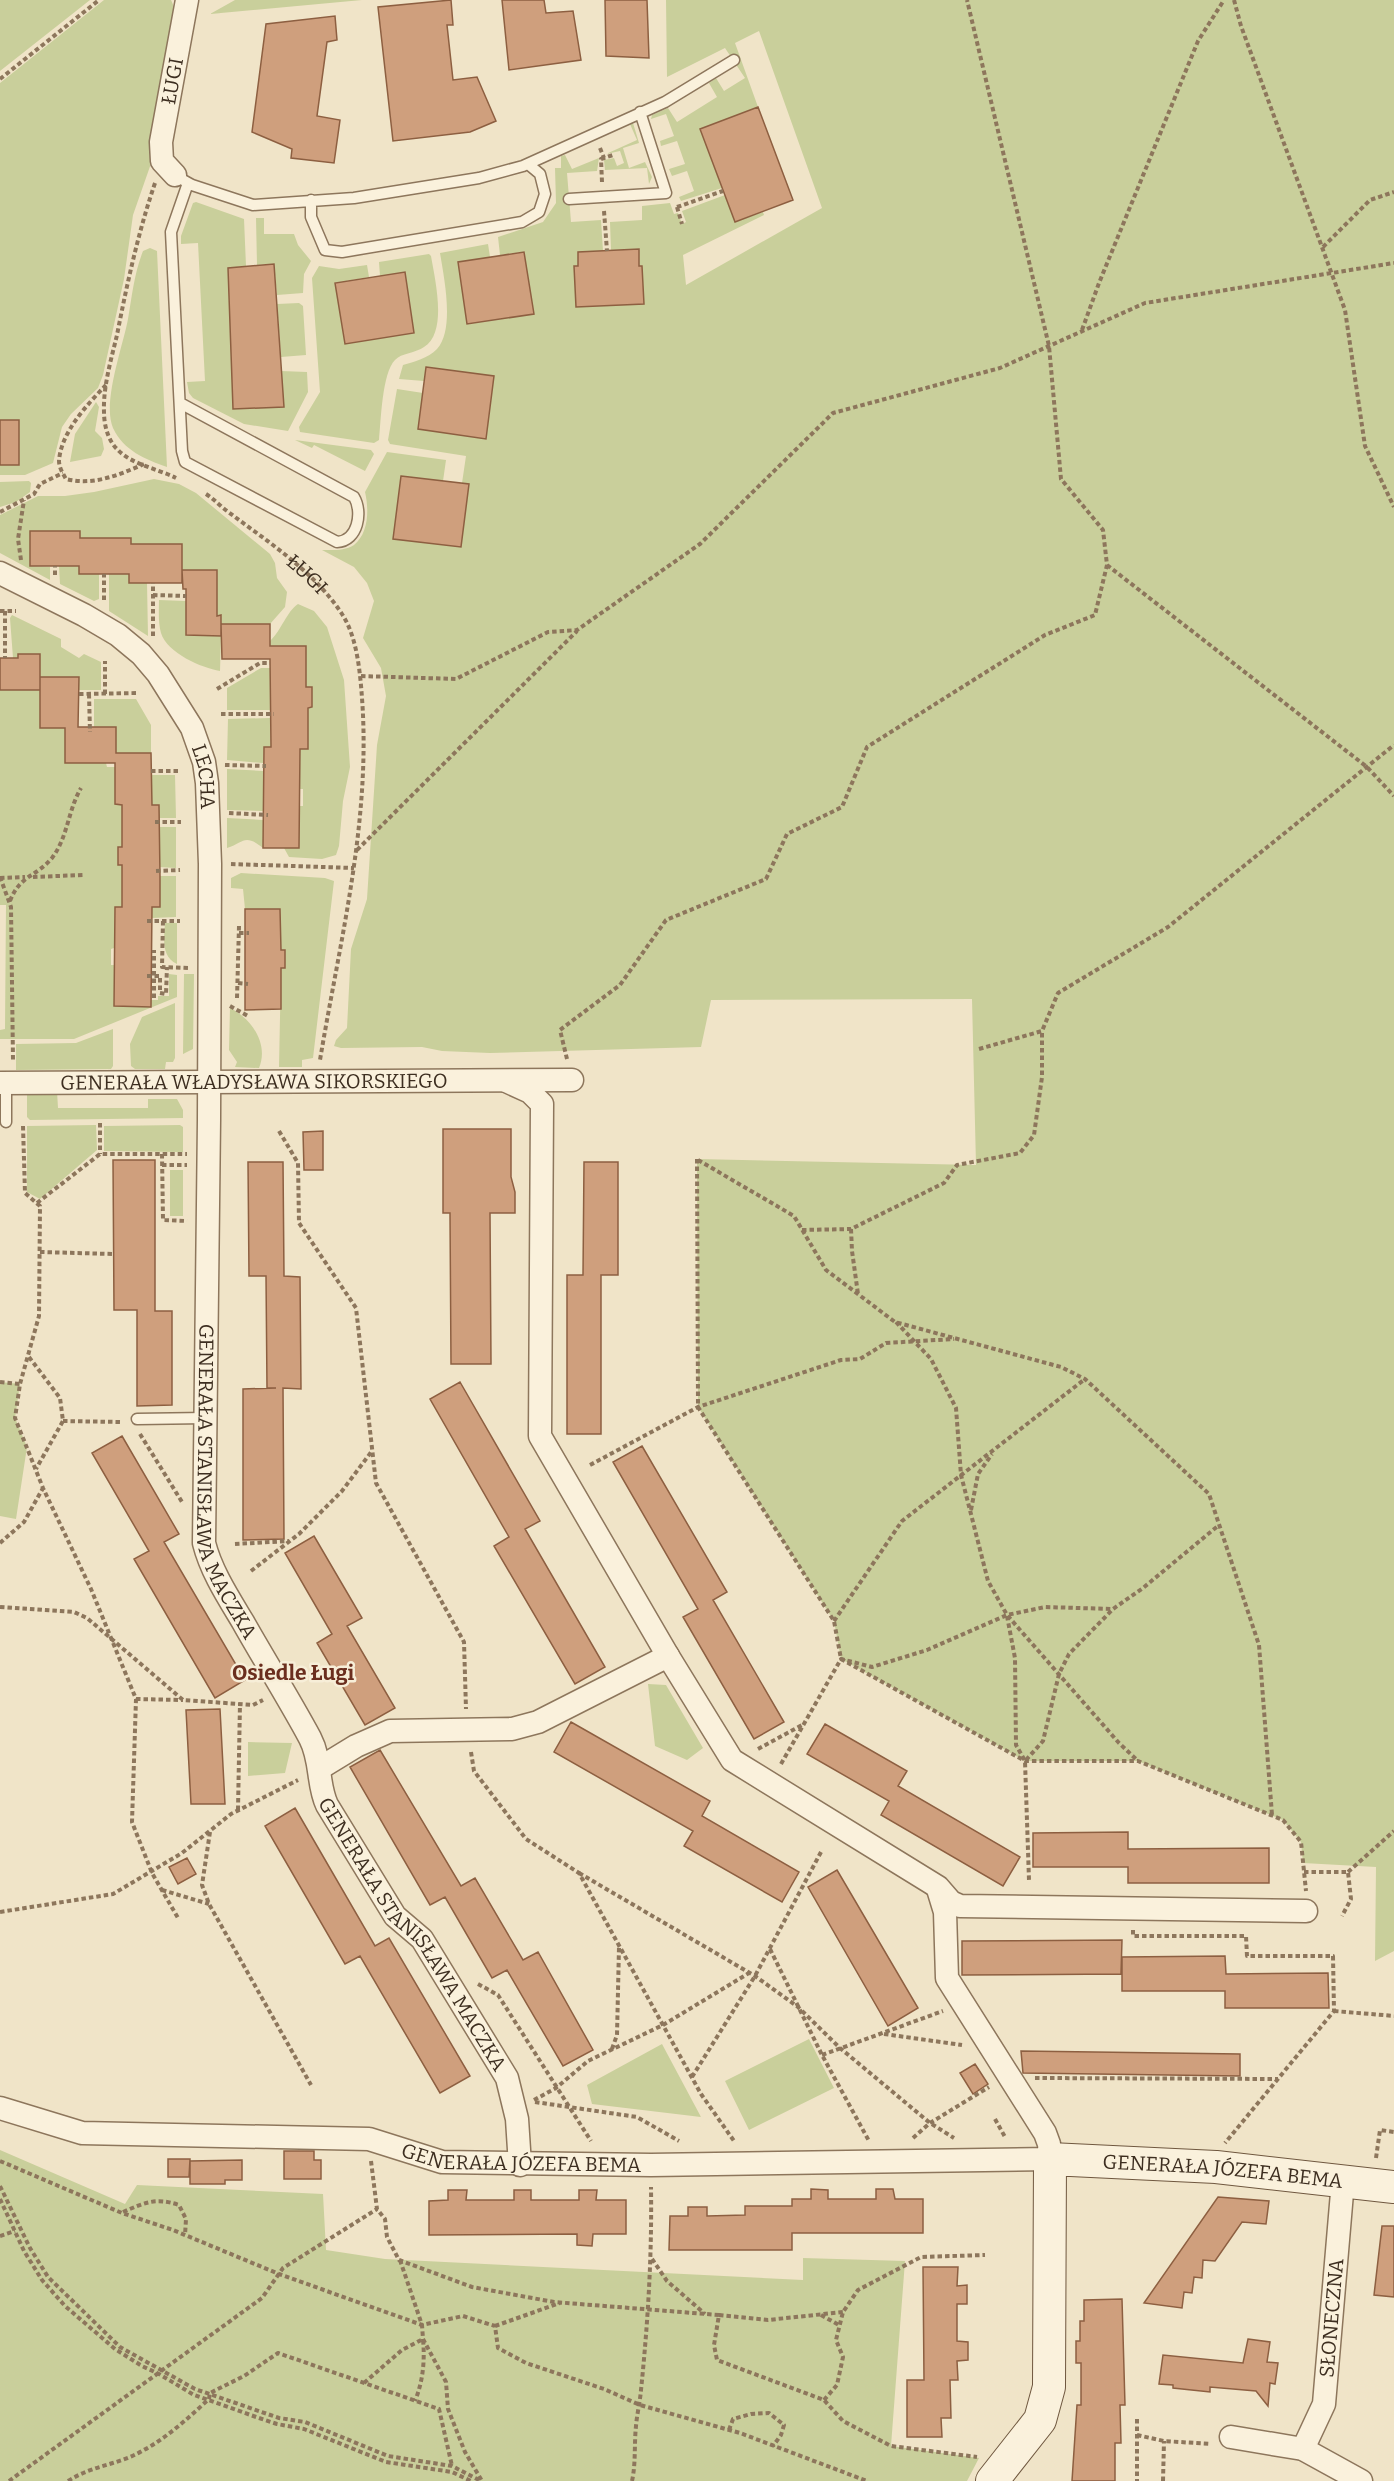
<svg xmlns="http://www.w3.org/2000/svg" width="1394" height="2481" viewBox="0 0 1394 2481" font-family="Bitter,serif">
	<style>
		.green { fill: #c9cf9b }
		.building { fill: #cf9f7d; stroke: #8d5f41; stroke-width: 1.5 }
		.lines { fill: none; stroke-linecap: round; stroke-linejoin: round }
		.lane-casing { stroke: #8d765c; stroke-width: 13 }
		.street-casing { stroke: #8d765c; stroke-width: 25 }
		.secondary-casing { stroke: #6f573f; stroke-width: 34 }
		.path { stroke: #8d765c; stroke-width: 4; stroke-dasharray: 4.5 3; stroke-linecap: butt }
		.lane { stroke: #faf1dc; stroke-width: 10 }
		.street { stroke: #faf1dc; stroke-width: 22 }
		.secondary { stroke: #faf1dc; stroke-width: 32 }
		.labels { text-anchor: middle; stroke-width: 5; stroke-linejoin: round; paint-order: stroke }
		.street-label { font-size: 20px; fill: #3d2e20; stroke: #f7eed8 }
		.neighbourhood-label { font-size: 21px; font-weight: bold; fill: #6b2e1e; stroke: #f7eed8 }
	</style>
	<rect width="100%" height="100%" fill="#f0e4c8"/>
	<path class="green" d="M0,0H90L0,71Z
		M104,0H171L174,7L154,155L133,215L124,279L103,375L98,388L71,414L62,427L53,463L25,475H0V465H19V421L0,420V83Z
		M235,0H362L210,14Z
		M666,0H1394V1951L1375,1961L1376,1867L1303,1863L1301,1842L1283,1820L1138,1761H1025L841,1659L834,1621L698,1407L697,1159L976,1165L972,999L711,1000L701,1047L490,1053L442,1051L422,1047L341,1048L334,1046L336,1040L347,1028L351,949L367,899L377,745L386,696L381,668L363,638L374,601L367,583L354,567L322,550C332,550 345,551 354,545C369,533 369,509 365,492L387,452L446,460L443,481L401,476L394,539L461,547L469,484L462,483L466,456L390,444L388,440L397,389L423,393L418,429L486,439L494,376L427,367L424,381L399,379L403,365C414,362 428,358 437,349C455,329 444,278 440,253L488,244L490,257L458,262L467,324L533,314L524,252L500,255L498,237L543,222L556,203L555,168H561V156L565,155L572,169L599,158L597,171L567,173L571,222L601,220L603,251L578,252V266H575L576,307L643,304L642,267L639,266V250H611L610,222L642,220V206L670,203L674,214L678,213L682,224L686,222L682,211L725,195L735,222L763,212L764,215L683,255L686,285L822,208L759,31L735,43L758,107L700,129L722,188L681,201L679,197L694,191L687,171L672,176L669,169L685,164L677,141L661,146L660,141L674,136L666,114L651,119L652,115L668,108L677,122L717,97L709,83L716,78L724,91L745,78L725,48L667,77Z
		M633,123L639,143L623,148L629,168L645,162L652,177L649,184L647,168L605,170L604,160L614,158L617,166L624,163L620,151L606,154L637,140L630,124Z
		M196,202L244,219L246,266L228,268L234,409L283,407L281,371L307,372L308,392L288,431L244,424L193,398L189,393L187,382L205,381L198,243L181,244V236L193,203Z
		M256,218H264V234H294L298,245L311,261L304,274L303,293L277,295L274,264L257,265Z
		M150,248L157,251L167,467C145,459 124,451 113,428C102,403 123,346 128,319C132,296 134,274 143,251Z
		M429,254L431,256C435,280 448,332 424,347C416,353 401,353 395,360C382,373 381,421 379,440L374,443L300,432L299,427L320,392L312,278L319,266L339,269L367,265L369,277L335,283L345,344L414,333L405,272L380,276L379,262Z
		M299,303L303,306L306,355L281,357L277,304Z
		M96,402L99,407L95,431L102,438L104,449L101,456L70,462L75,434Z
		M295,440L371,450L374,454L365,471L314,445L312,448Z
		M154,479L179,484L196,493L270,554L275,563L277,578L287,592L285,607L270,624H221V616H217V570H182V544H131V538H80L79,531H30V566L50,567V580L0,553V515L38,496H65L94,492Z
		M29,481L31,483L30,492L16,502L0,507V482Z
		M59,566H79V574H99V599L94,601L60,584Z
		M109,574H129L147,583L148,636L109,611Z
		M159,600L186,601L187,635L221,636L220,671C202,668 167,653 161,633C158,623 159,610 159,600Z
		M298,604L314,611L327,627L344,680L350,767L343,801L339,846L336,855L322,859L289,857L284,848H299V806H303V789H299L300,749L308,748V708L312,707V687H306V646H270V641C281,631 287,611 298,604Z
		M12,615L61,639V647L79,658L84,654L101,662V690H79L40,677L18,658H13L10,618Z
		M261,668H270V710H227V688Z
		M0,690H40V727L65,728V763H106L107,767H115V804L122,805V847H118V864L122,865V907H115L114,948L111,949V965H115L114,1006L150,1007L151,1000H158V996H169V974L177,975V997L74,1039H0V1030L5,1029L6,905H0Z
		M94,699H136L151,725V753H116V727H94Z
		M270,718L271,747H264L263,763L227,760L228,719Z
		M227,769L263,771V811L227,810Z
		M151,775H175L176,818H159V805H152Z
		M227,818L263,820V848C244,833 244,843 227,848Z
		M159,827H176V868L159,867Z
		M241,873L325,878L334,881L313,1058L302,1060V1067H279L281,968L285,967V950H281L280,909H245L243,889L231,888V878Z
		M160,876H176V917L152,918V907H160Z
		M165,923H177V964C161,957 164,938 165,923Z
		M184,974H194L193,1049L183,1054Z
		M175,1003V1058L173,1062H166L165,1069H135L131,1066L130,1044L142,1017Z
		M230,1008C252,1019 269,1044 259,1068L235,1067L237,1062L229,1050Z
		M113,1029V1066L111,1069L16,1070V1044L76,1043Z
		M57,1091L58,1108H148V1099H177L183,1110V1118L30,1120L27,1117V1092Z
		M96,1125L97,1150L40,1199L27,1192V1126Z
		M180,1125L183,1127V1152L104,1151V1126Z
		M170,1170H183V1216H170Z
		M0,1382L20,1384L15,1418L27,1447L16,1519L0,1516Z
		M648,1684L666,1685L703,1748L687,1760L655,1746Z
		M248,1742L292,1743L285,1773L248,1776Z
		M809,2039L834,2088L749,2130L725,2081Z
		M662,2044L701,2117L592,2104L587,2085Z
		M0,2150L125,2204L137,2185L323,2194L326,2250L385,2259L803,2280V2258L905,2261L891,2446L979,2458L967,2481H0Z"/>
	<path class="building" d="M451,0L453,25H447L453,80L477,77L496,121L470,132L393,141L378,7Z
		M502,0H544L546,13L573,11L581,60L509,70Z
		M605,0H647L649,58L606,56Z
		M335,16L337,40L327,42L317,116L340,120L334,163L291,158L292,149L252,132L266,24Z
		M758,107L793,200L735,222L700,129Z
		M639,249V266H642L644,304L576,307L574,266H578V252Z
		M524,252L534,314L467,324L458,262Z
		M274,264L284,407L233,409L228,268Z
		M405,272L414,333L345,344L335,283Z
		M426,367L494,376L486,439L418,429Z
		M0,420H19V465H0Z
		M401,476L469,484L461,547L393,539Z
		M30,531H80V538H131V544H182V583H129V574H79V566H30Z
		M182,570H217V616L221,615V636L186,635V589H183Z
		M221,624H270V646H306V687H312V707L308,708V749H300L299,848H263L264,747H271L270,659H222Z
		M18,654H40V690H0V658H18Z
		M40,677H79L78,727H116V753H151L152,805H159L160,876V907H152L151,1007L114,1006L115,907H122V865H118V847H122V805L115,804V763H65V728H40Z
		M245,909H280L281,950H285V968H281V1009L245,1010Z
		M443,1129H511V1177L515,1192V1213H490L491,1364H451L450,1213H443Z
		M323,1131V1170H304L303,1132Z
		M113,1160H155V1311H172V1405L137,1406V1310H114Z
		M248,1162H283L284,1276L300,1277L301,1389L283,1388L284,1539L243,1540V1389L276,1388H267L266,1276H249Z
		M584,1162H618V1275H601V1434H567V1275H583Z
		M460,1382L540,1521L525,1529L605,1667L575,1684L494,1546L509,1537L430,1399Z
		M122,1436L179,1534L164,1542L245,1680L215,1698L134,1559L149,1551L92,1453Z
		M642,1446L727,1592L713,1600L784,1722L754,1739L683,1617L698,1609L613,1462Z
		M314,1536L362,1618L347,1626L395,1708L365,1725L317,1643L332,1634L285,1553Z
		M220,1709L225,1804H191L186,1710Z
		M571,1722L710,1801L702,1816L799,1872L782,1902L684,1846L693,1831L554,1752Z
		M825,1724L907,1771L898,1786L1020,1857L1003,1886L881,1815L889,1801L807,1754Z
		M380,1750L461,1886L475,1878L523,1960L538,1952L593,2050L563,2066L507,1970L492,1978L445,1897L430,1905L350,1767Z
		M295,1808L375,1946L389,1938L470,2076L440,2093L360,1956L345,1964L265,1826Z
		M1128,1832V1849L1269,1848V1883H1128V1867H1033V1833Z
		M187,1858L196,1874L178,1884L169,1867Z
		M837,1870L918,2008L888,2026L808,1887Z
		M1122,1940L1121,1974L962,1975V1941Z
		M1225,1956L1226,1974L1328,1973L1329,2008H1225V1991H1122V1957Z
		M1021,2051L1240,2054V2076L1023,2073Z
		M975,2064L988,2084L973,2094L960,2073Z
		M284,2151H314V2160H321V2179H284Z
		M168,2159H190L189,2177H168Z
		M242,2160V2180H225V2184H190V2161Z
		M811,2189L828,2190V2199H876V2189H893L895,2199H923V2233H792V2250H669L670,2216H688V2207H707V2216L745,2215V2206H792V2199H811Z
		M448,2190H467L466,2200H514V2190H531V2200H579V2190H597L596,2200H626V2234H593L592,2246L577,2245V2234L429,2235V2201L448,2200Z
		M1218,2197L1269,2201L1266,2224L1242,2222L1215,2261L1203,2260L1202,2278L1194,2277L1192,2293L1184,2292L1182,2308L1144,2303Z
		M1382,2226H1394V2297L1374,2295Z
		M923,2267H958L957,2286L967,2285V2304H957V2341L968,2342V2360L957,2361L958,2380H950L951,2418H941L942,2437H907V2380H924Z
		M1122,2299L1125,2405H1120L1121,2443H1115V2481H1072L1077,2405H1081V2363H1076V2341H1080V2321H1084V2300Z
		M1248,2339L1270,2342L1267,2362L1278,2363L1275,2384L1270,2383L1268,2406L1256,2391L1210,2387V2392L1173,2388V2385L1159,2384L1163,2355L1243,2363Z"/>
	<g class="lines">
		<g class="lane-casing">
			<path id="lane" d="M183,180L192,185L253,205L354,198L479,178L523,166L665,102L734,60
				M569,199L666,193L640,112
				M311,200V217L325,250L342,252L522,222L539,212L545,194L540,174L528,164
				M180,403L354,497C363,512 358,541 337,542L185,462L182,451L171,232L188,183
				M6,1122V1083
				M137,1419L206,1418"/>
		</g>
		<g class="street-casing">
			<g id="street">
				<path id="s2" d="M175,175L162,161L161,142L187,0"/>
				<path id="s3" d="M0,573L84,615L118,635L141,654L158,674L192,728L204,762L207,783L210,864L209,1120L204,1543C211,1571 228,1597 243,1622C265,1661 289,1699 310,1738C322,1761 317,1784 327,1805L395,1916L422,1939L507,2078L517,2119L520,2165"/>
				<path d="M506,1081L530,1092L542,1104L540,1436L668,1656L732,1760L938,1887L951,1902L960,1906L1306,1911"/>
				<path id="s4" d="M0,1083L572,1080"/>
				<path d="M320,1768L356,1746L390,1731L512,1729L538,1722L668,1656"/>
				<path id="s5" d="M0,2108L82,2133L369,2139L442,2162L651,2165L1050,2159L1049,2144L1045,2133L947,1978L945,1912L938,1889"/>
				<path d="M1231,2437L1303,2449L1361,2481"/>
				<path id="s6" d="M1303,2449L1324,2404L1343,2181"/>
			</g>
		</g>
		<g class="secondary-casing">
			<g id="secondary">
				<path id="s7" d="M992,2481L1040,2420L1049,2387L1050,2159L1216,2167L1394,2187"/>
			</g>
		</g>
		<g class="path">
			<path d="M1234,0L1241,26L1345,310L1365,446L1394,507"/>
			<path d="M0,79L99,0"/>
			<path d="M600,148L604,158L613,155"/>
			<path d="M602,182L601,159L604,158"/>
			<path d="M155,183C138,233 127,284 117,335C111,360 103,387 104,412C104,425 108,441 118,450C131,464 158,469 176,478"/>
			<path d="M677,207L723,191"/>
			<path d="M677,207L682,224"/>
			<path d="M604,211L607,251"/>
			<path d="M1323,247L1370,200L1394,192"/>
			<path d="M1082,330L1099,283L1198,41L1224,0"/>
			<path d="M106,385C87,405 61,432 59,461C59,467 63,474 66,479C93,486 119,475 144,464"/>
			<path id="s1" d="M206,494C214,499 220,506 227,511C268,542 314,571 342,614C357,637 360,671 362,698C371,821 340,940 320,1060"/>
			<path d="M0,512L34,494L40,484L63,473"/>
			<path d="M21,560L18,539L24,500"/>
			<path d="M1107,565L1367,767L1394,796"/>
			<path d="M55,575V566"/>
			<path d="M153,595L186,596"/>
			<path d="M104,600V574"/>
			<path d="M0,611H16"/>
			<path d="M5,611V658"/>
			<path d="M153,636V583"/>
			<path d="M361,676L456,679L548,632L577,630L700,544L833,413L1000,368L1145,303L1394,263"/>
			<path d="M217,689L260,663H270"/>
			<path d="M79,694L139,693"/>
			<path d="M89,694L90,732"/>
			<path d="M105,694V661"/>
			<path d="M221,714H274"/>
			<path d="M225,765L266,766"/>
			<path d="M151,771H181"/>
			<path d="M229,813L268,815"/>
			<path d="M155,822H181"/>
			<path d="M357,850L577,631"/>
			<path d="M231,864L354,868"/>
			<path d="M156,871L180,870"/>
			<path d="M0,877L11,907L13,1060"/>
			<path d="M33,877L83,875"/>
			<path d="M0,878L25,877"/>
			<path d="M10,901C20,875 36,877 52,858C68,837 68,810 81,788"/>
			<path d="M147,921H180"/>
			<path d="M163,921L162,967L188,968"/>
			<path d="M239,933H249"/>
			<path d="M147,976H160V993L166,994L167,967"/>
			<path d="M238,983L248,984"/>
			<path d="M154,998V950"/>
			<path d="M237,998L239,926"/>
			<path d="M230,1006L248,1016"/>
			<path d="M979,1049L1042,1031L1058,993L1168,927L1394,745"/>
			<path d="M567,1059L560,1030L620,985L666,920L766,879L787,834L842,807L867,747L1045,635L1095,615L1107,565L1103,530L1061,479L1049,346L967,0"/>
			<path d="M100,1123V1154"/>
			<path d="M23,1126L25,1193L40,1206L39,1316L20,1384L15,1418L43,1488L91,1589L136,1699L132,1822L152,1873L178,1918"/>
			<path d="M279,1131L298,1163L299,1223L356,1308L376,1483L464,1642L466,1709"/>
			<path d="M162,1154L163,1220L187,1221"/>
			<path d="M697,1159L698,1407L834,1621L841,1659L1025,1761H1138L1283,1820L1301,1842L1306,1891"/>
			<path d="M698,1160L794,1216L826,1270L895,1322L1061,1367L1085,1379L1209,1494L1259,1645L1272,1815"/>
			<path d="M162,1165H187"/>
			<path d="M37,1203L100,1154H187"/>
			<path d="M851,1229L852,1251L858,1294"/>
			<path d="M802,1230L851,1229L944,1183L957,1165L1020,1153L1034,1135L1042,1077V1031"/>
			<path d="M40,1252L113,1254"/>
			<path d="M896,1322L931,1359L956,1408L961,1475L988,1581L1007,1615L1119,1743L1138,1761"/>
			<path d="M29,1357L60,1398L63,1421L36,1469"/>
			<path d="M0,1382L20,1384"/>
			<path d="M63,1421L122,1422"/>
			<path d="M140,1434L182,1502"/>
			<path d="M590,1465L698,1407L841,1360L860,1359L886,1343L954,1339"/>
			<path d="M971,1510L978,1474L992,1454"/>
			<path d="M0,1543L24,1522L43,1488"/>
			<path d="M235,1544L289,1541"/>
			<path d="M251,1571L299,1534L342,1491L372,1451"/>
			<path d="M0,1607L74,1612L87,1618L183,1700L253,1705L263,1700"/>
			<path d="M1007,1616L1015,1658L1016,1745L1025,1761L1029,1880"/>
			<path d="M834,1621L902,1521L1085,1379"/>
			<path d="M136,1699L183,1700"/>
			<path d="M758,1749L804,1724"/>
			<path d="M471,1752L474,1771L526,1839L579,1873L701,2094L734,2141"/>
			<path d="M1026,1760L1043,1741L1059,1674L1069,1654L1113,1609L1143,1588L1219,1525"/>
			<path d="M781,1764L841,1659L872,1667L927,1650L1007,1615L1045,1607L1113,1609"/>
			<path d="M238,1810L240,1703"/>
			<path d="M210,1832L202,1885L209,1904L311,2085"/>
			<path d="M1304,1872H1348L1351,1899L1342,1916"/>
			<path d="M1348,1872L1394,1831"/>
			<path d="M579,1873L755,1976L798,2007L840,2048L930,2123L954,2138"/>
			<path d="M162,1890L209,1904"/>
			<path d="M0,1912L113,1894L182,1853L231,1814L298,1780"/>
			<path d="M1133,1930V1936H1246L1247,1956H1333L1334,2011L1225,2143"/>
			<path d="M770,1949L822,2055L869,2141"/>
			<path d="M478,1984L498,1995L591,2141"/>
			<path d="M1334,2011L1394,2016"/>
			<path d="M884,2034L962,2045"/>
			<path d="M612,2049L617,2035L619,1947"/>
			<path d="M822,2055L943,2011"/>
			<path d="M692,2077L755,1976L821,1852"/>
			<path d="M1035,2078L1278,2079"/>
			<path d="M534,2100L556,2088L588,2061L663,2025L749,1973"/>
			<path d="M535,2102L637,2117L679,2141"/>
			<path d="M995,2119L1005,2137"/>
			<path d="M913,2138L930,2123L989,2087"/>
			<path d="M1376,2158L1380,2130L1394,2132"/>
			<path d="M0,2161L122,2213L173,2230L279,2274L422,2325L463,2316L495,2326L498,2348L526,2363L604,2389L640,2405L740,2433L867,2481"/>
			<path d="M371,2161L377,2209L385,2219L387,2237L399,2260L472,2287L554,2302L719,2315L714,2345L717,2360L824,2400L843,2421L891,2446L977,2457"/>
			<path d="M0,2186L30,2248L48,2277L120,2347L195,2389L279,2418L305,2422L388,2456L452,2466L481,2481"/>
			<path d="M0,2199L24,2251L42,2280L65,2306L115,2349L142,2366L159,2374L194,2395L259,2418L277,2424L304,2429L386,2462L452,2472L471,2481"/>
			<path d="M123,2212C144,2203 155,2197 179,2205L186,2219L185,2235"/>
			<path d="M0,2236L15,2231"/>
			<path d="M652,2259L667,2281L705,2314"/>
			<path d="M400,2260L422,2325L423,2339L446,2382L448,2409L465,2452L482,2481"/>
			<path d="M719,2315L768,2320L843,2312"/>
			<path d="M821,2315L839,2325"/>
			<path d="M495,2326L560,2303"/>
			<path d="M364,2383L402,2350L423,2339C425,2361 423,2381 415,2401"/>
			<path d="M824,2400L837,2385L843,2357L836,2340L843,2312L858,2290L921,2257L985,2255"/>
			<path d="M1137,2419V2481"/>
			<path d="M729,2430L733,2419L751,2414L769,2413L784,2425L781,2435L773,2446"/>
			<path d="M1137,2435L1164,2441L1211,2444"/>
			<path d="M9,2481L262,2298L283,2268L377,2209"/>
			<path d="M68,2481C93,2465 118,2465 142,2451C167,2438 188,2418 209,2399L210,2393L244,2376L278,2353L439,2409L452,2466"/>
			<path d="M632,2481C636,2463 634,2445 636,2426C637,2414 640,2402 641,2390C648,2322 652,2255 651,2187"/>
			<path d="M1163,2481L1164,2441"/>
		</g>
		<use href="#lane" class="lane"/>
		<use href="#street" class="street"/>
		<use href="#secondary" class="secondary"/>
	</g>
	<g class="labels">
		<g class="street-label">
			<text dy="7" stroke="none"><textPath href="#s2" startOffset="100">ŁUGI</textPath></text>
			<text dy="7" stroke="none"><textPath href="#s1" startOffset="129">ŁUGI</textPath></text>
			<text dy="7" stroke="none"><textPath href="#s3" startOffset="304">LECHA</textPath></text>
			<text dy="7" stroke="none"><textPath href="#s4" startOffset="254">GENERAŁA WŁADYSŁAWA SIKORSKIEGO</textPath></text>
			<text dy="7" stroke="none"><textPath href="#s3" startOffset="1014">GENERAŁA STANISŁAWA MACZKA</textPath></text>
			<text dy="7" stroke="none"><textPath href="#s3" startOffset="1518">GENERAŁA STANISŁAWA MACZKA</textPath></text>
			<text dy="7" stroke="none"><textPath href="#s5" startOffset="528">GENERAŁA JÓZEFA BEMA</textPath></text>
			<text dy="7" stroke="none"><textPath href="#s7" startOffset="513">GENERAŁA JÓZEFA BEMA</textPath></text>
			<text dy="7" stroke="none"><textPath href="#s6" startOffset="136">SŁONECZNA</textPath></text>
		</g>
		<g class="neighbourhood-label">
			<text x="293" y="1680">Osiedle Ługi</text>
		</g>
	</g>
</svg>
